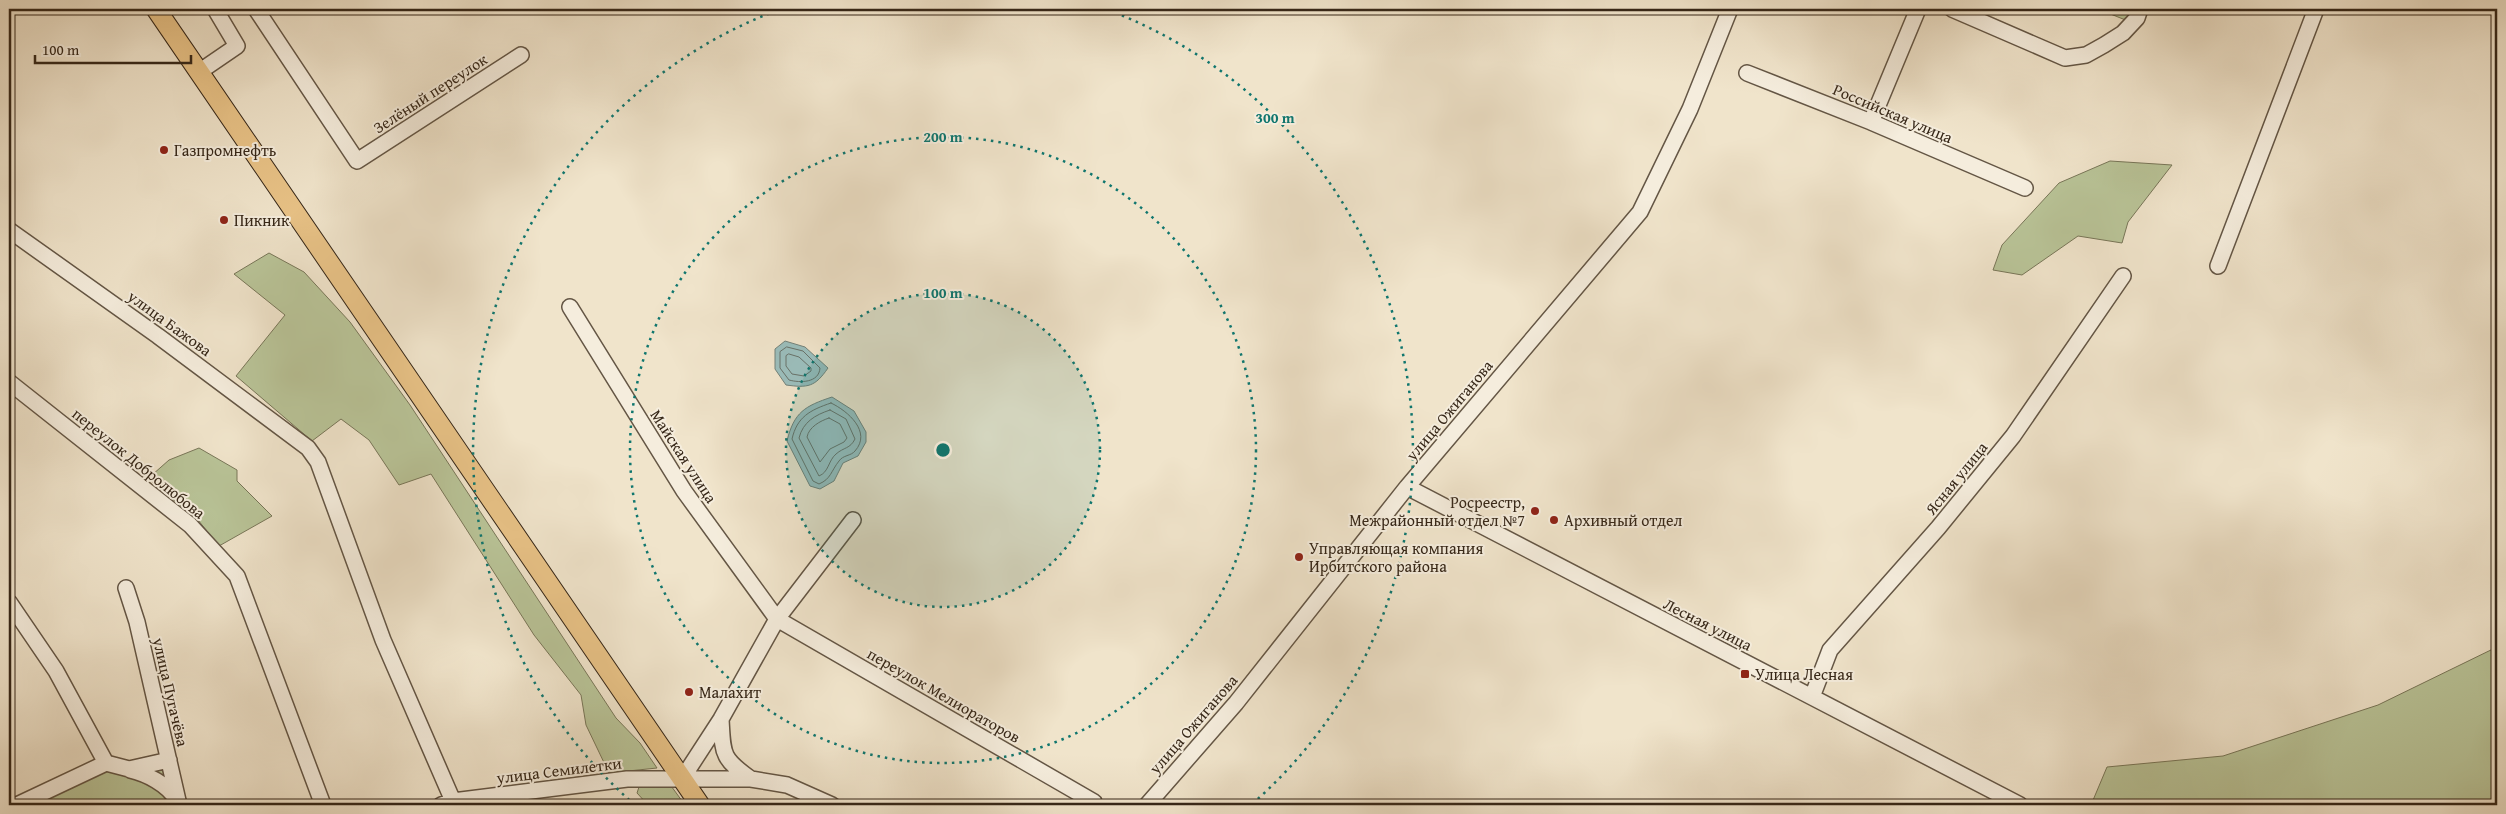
<svg xmlns="http://www.w3.org/2000/svg" width="2506" height="814" viewBox="0 0 2506 814" font-family="'Gentium Book Plus',serif">
	<style>
		.green { fill: #b9c498; stroke: #787658 }
		.water { fill: #9bbebc; stroke: #73827a }
		.lines { fill: none; stroke-linecap: round; stroke-linejoin: round }
		.shore { stroke: #68726a; stroke-width: 1 }
		.minor-casing { stroke: #645645; stroke-width: 18 }
		.major-casing { stroke: #362718; stroke-width: 21 }
		.minor { stroke: #f5eddd; stroke-width: 15 }
		.major { stroke: #e8c286; stroke-width: 19 }
		.ring { fill: none; stroke: #0f766e; stroke-width: 2.5; stroke-dasharray: 2.5 5 }
		.poi-dot { fill: #8f2418; stroke: #f5eddd; stroke-width: 2 }
		.labels { text-anchor: middle; stroke-width: 4; stroke-linejoin: round; paint-order: stroke }
		.street-label { font-size: 16px; fill: #362718; stroke: #f5eddd }
		.poi-label { font-size: 16px; fill: #362718; stroke: #f5eddd; text-anchor: start }
		.centre { fill: #0f766e; stroke: #f5eddd; stroke-width: 2.5 }
		.ring-label { font-size: 15px; text-anchor: middle; font-weight: bold; fill: #0f766e; stroke: #f5eddd; stroke-width: 4; stroke-linejoin: round; paint-order: stroke }
	</style>
	<rect width="100%" height="100%" fill="#f0e4cb"/>
	<filter id="stains"><feTurbulence type="fractalNoise" baseFrequency=".004" numOctaves="4"/><feColorMatrix values="0 0 0 0 .2 0 0 0 0 .09 0 0 0 0 .02 0 0 0 .5 -.17"/></filter>
	<radialGradient id="worn" r=".72"><stop offset=".6" stop-color="#630" stop-opacity="0"/><stop offset="1" stop-color="#630" stop-opacity=".3"/></radialGradient>
	<path class="green" d="M2098,9H2132L2128,21Z
		M2110,161L2172,165L2128,222L2122,243L2078,236L2022,275L1993,270L2002,245L2059,183Z
		M269,253L304,272L350,322L410,405L616,718L640,743L657,768L609,773L586,725L581,695L534,635L431,474L399,485L369,440L341,419L312,441L236,376L285,315L234,274Z
		M199,448L237,470V481L272,516L219,546L198,520L152,482V475L169,460Z
		M2497,647V805H2091L2107,767L2223,756L2378,705Z
		M164,768L173,805H36L102,770Z
		M666,779L685,805H648L637,793L640,784Z"/>
	<path class="water" d="M785,341L805,347L828,368C815,387 808,388 786,385L775,369V349Z
		M832,397L854,411L866,432V442L858,456L843,463L834,481L820,489L810,486L787,441C794,412 805,406 832,397Z"/>
	<g class="lines">
		<path class="shore" d="M787,347L803,351L820,368C819,383 800,383 789,380L780,368V352Z
			M789,354L799,357L811,368V371L804,376L792,374L786,366V356Z
			M831,403C848,411 872,432 855,451C851,456 843,455 839,461C831,471 831,479 819,484L813,481L792,439C797,417 810,410 831,403Z
			M830,410L846,419L855,439C850,449 844,447 836,454C828,461 829,472 819,476L799,438C803,422 815,415 830,410Z
			M829,418L840,424L847,438L844,442L830,449L820,462L807,437C809,427 820,421 829,418Z"/>
		<g class="minor-casing">
			<path id="minor" d="M256,9L357,161L521,55
				M1952,9L2065,58L2086,55L2104,45L2123,33L2137,18L2140,9
				M199,72L237,46L215,9
				M1747,73L1871,122L2025,188
				M1871,122L1918,9
				M9,230L158,336L308,448L318,462L383,640L453,801
				M2218,266L2316,9
				M570,307L684,491L777,619L1094,802
				M9,382L190,525L237,576L323,805
				M1407,487L2020,805
				M126,588L137,622L179,805
				M9,602L56,671L106,763
				M1812,697L1830,650L1938,528L2013,436L2123,276
				M721,719C723,754 721,758 751,779
				M130,770C147,774 167,784 177,800
				M682,779L721,719L777,619L853,520
				M17,805L106,763L129,769L169,760
				M441,805L453,801L627,779H751L787,785L832,805
				M1147,805L1236,703L1407,487L1640,212L1690,109L1730,9"/>
		</g>
		<g class="major-casing">
			<path id="major" d="M156,9L700,805"/>
		</g>
		<use href="#minor" class="minor"/>
		<use href="#major" class="major"/>
	</g>
	<circle cx="943" cy="450" r="157" fill="#0f766e" fill-opacity=".12"/>
	<g class="ring">
		<circle cx="943" cy="450" r="157"/>
		<circle cx="943" cy="450" r="313"/>
		<path d="M635 805A470 470 0 0 1 778 10M1108 10A470 470 0 0 1 1251 805"/>
	</g>
	<g class="poi-dot">
		<circle cx="164" cy="150" r="5"/>
		<circle cx="224" cy="220" r="5"/>
		<circle cx="1535" cy="511" r="5"/>
		<circle cx="1554" cy="520" r="5"/>
		<circle cx="1299" cy="557" r="5"/>
		<rect x="1740" y="669" width="10" height="10" rx="2.5"/>
		<circle cx="689" cy="692" r="5"/>
	</g>
	<g class="labels">
		<g class="street-label">
			<text transform="translate(430 93) rotate(-33)" y="6">Зелёный переулок</text>
			<text transform="translate(1893 113) rotate(23)" y="6">Российская улица</text>
			<text transform="translate(170 323) rotate(36)" y="6">улица Бажова</text>
			<text transform="translate(1449 410) rotate(-50)" y="6">улица Ожиганова</text>
			<text transform="translate(684 456) rotate(57)" y="6">Майская улица</text>
			<text transform="translate(139 463) rotate(39)" y="6">переулок Добролюбова</text>
			<text transform="translate(1956 478) rotate(-51)" y="6">Ясная улица</text>
			<text transform="translate(1708 624) rotate(27)" y="6">Лесная улица</text>
			<text transform="translate(171 692) rotate(77)" y="6">улица Пугачёва</text>
			<text transform="translate(944 695) rotate(30)" y="6">переулок Мелиораторов</text>
			<text transform="translate(1193 724) rotate(-49)" y="6">улица Ожиганова</text>
			<text transform="translate(559 770) rotate(-7)" y="6">улица Семилетки</text>
		</g>
		<g class="poi-label">
			<text x="174" y="156">Газпромнефть</text>
			<text x="234" y="226">Пикник</text>
			<text x="1525" y="508" text-anchor="end">Росреестр,<tspan x="1525" dy="18">Межрайонный отдел №7</tspan></text>
			<text x="1564" y="526">Архивный отдел</text>
			<text x="1309" y="554">Управляющая компания<tspan x="1309" dy="18">Ирбитского района</tspan></text>
			<text x="1755" y="680">Улица Лесная</text>
			<text x="699" y="698">Малахит</text>
		</g>
	</g>
	<circle cx="943" cy="450" r="8" class="centre"/>
	<g class="ring-label">
		<text x="1275" y="123">300 m</text>
		<text x="943" y="142">200 m</text>
		<text x="943" y="298">100 m</text>
	</g>
	<rect width="2506" height="814" fill="none" stroke="#f0e4cb" stroke-width="30"/>
	<rect x="10" y="10" width="2486" height="794" fill="none" stroke="#362718" stroke-width="2.5"/>
	<rect x="15" y="15" width="2476" height="784" fill="none" stroke="#362718"/>
	<path d="M35 55v8h156v-8" fill="none" stroke="#362718" stroke-width="2.5"/>
	<text x="42" y="55" font-size="15" fill="#362718" stroke="#f5eddd" stroke-width="4" paint-order="stroke">100 m</text>
	<rect width="100%" height="100%" filter="url(#stains)"/>
	<rect width="100%" height="100%" fill="url(#worn)"/>
</svg>
